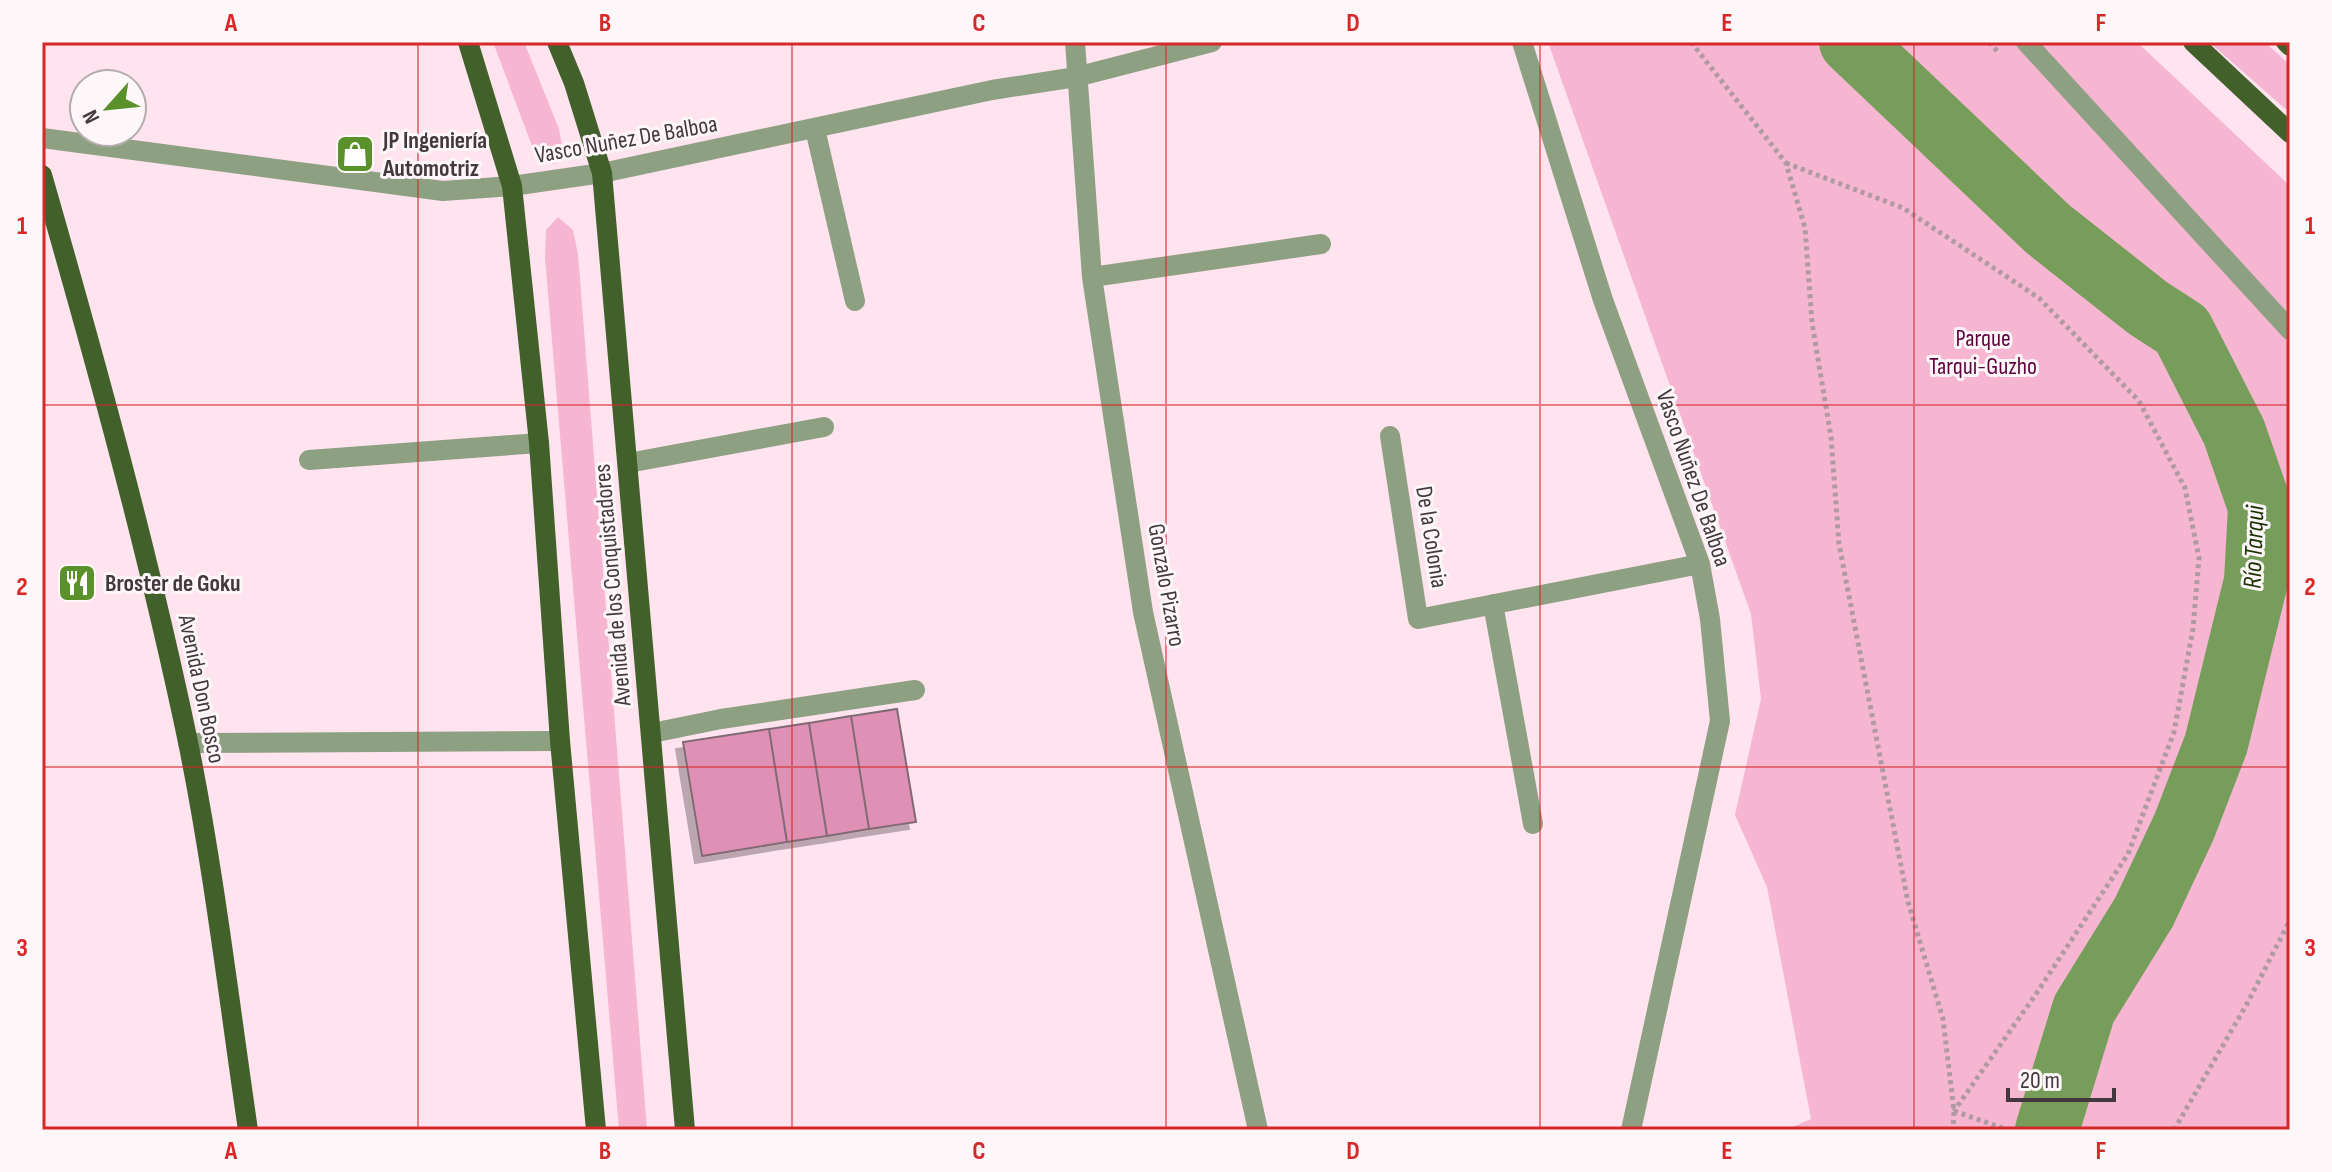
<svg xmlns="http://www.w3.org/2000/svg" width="2332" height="1172" viewBox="0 0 2332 1172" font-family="'Sofia Sans Condensed',sans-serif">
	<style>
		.green { fill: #f6b6d2 }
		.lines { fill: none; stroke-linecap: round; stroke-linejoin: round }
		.river { stroke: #769e5a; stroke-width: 64 }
		.building { fill: #df91b5; stroke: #816a74; stroke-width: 2; filter: url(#shadow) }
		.path { stroke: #af9aa3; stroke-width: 5; stroke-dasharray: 4 4; stroke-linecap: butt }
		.minor { stroke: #8ea082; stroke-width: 20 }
		.major { stroke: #41602a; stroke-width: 20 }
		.grid { fill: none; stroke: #d62828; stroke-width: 2; stroke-opacity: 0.55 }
		.labels { text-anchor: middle; stroke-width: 6; stroke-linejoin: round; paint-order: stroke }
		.street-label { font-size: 24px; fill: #43383d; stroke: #fdf7fa }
		.poi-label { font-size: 24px; font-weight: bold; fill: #43383d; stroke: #fdf7fa; text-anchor: start }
		.park-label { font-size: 24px; fill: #60003c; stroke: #fdf7fa }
		.water-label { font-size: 26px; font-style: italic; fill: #183200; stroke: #fdf7fa }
		.neatline { fill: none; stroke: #d62828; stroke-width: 3 }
		.grid-label { font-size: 26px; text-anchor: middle; font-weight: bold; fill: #d62828 }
	</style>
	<defs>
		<filter id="shadow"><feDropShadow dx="-7" dy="7" stdDeviation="0" flood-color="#0004"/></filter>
	</defs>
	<rect width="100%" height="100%" fill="#ffe3ef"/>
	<path class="green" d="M493,42H524L559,129L563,151L555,164L542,160L532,146Z
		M1548,42H2137L2290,186V1130H1786L1811,1119L1767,887L1735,815L1761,699L1751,614Z
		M2209,42H2265L2290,65V113Z
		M558,217L573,230L578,254L647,1130H619L545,258L546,230Z"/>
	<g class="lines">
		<path class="river" d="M1851,42L2048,229L2148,308L2182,330L2234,432L2260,507L2256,581L2216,744L2184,827L2144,912L2084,1009L2047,1130"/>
	</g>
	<path class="building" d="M897,709L916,822L869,829L851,716Z
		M851,716L869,829L827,836L809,723Z
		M809,723L827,836L787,842L769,729Z
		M769,729L787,842L702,856L683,742Z"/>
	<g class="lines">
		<path class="path" d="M1691,42L1786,163L1805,228L1812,323L1831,437L1839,544L1908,902L1943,1019L1954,1111L1953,1130
			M1989,42L1999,53
			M1786,163L1903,208L2039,298L2139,401L2185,488L2199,558L2193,629L2174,732L2128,854L2036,994L1954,1111
			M1954,1111L2008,1130
			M2174,1130L2248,1002L2290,920"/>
		<path class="minor" d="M1075,42L1092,277L1143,612L1258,1130
			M1522,42L1603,300L1700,564L1710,619L1720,721L1631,1130
			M2026,42L2290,330
			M815,129L855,301
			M42,138L443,191L512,186L602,173L992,90L1076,77L1212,42
			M1092,277L1321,244
			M1390,436L1418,619L1700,564
			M309,460L539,443
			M628,463L824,427
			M1493,604L1533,824
			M652,733L721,719L915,690
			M188,743L560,741"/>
		<path class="major" d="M468,42L512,186L539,443L560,741L596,1130
			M557,42L574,83L602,173L685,1130
			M2193,42L2290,133
			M2286,42L2290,46
			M42,175C96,363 148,551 188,742C214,870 229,1001 248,1130"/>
	</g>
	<path class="grid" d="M418,42V1130M792,42V1130M1166,42V1130M1540,42V1130M1914,42V1130M42,405H2290M42,767H2290"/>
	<defs>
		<g id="shop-square" transform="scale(2)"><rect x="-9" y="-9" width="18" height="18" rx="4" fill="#5b912b" stroke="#fdf7fa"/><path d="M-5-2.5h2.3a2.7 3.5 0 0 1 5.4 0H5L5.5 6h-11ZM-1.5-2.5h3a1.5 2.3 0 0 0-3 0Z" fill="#fff"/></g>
		<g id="restaurant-square" transform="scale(2)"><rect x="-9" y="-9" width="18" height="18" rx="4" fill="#5b912b" stroke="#fdf7fa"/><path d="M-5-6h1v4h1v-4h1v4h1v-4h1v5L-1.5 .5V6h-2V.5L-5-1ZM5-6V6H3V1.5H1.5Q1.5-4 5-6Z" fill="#fff"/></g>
	</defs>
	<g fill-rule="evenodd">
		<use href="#shop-square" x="355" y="154"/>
		<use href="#restaurant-square" x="77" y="583"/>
	</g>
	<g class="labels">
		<g class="street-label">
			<text transform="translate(626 139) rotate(-10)" y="8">Vasco Nuñez De Balboa</text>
			<text transform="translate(1694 478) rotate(71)" y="8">Vasco Nuñez De Balboa</text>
			<text transform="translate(1432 537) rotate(81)" y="8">De la Colonia</text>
			<text transform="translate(612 585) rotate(-95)" y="8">Avenida de los Conquistadores</text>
			<text transform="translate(1167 585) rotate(80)" y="8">Gonzalo Pizarro</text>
			<text transform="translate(202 689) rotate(78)" y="8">Avenida Don Bosco</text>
		</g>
		<g class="poi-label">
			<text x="383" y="148">JP Ingeniería<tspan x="383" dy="28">Automotriz</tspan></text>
			<text x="105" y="591">Broster de Goku</text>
		</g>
		<g class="park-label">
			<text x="1983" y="346">Parque<tspan x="1983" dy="28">Tarqui-Guzho</tspan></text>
		</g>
		<g class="water-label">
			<text transform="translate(2253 547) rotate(-88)" y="9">Río Tarqui</text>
		</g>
	</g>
	<rect width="2332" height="1172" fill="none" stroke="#fdf7fa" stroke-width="88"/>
	<g transform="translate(108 108) rotate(243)"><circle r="38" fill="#fdf7fa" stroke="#b3abae" stroke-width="2"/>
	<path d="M0-6L14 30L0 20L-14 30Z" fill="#5b912b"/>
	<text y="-12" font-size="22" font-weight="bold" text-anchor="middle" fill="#43383d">N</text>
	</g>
	<path d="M2008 1088v12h106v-12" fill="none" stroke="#43383d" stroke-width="4"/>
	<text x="2020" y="1088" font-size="24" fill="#43383d" stroke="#fdf7fa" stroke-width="6" paint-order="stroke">20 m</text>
	<rect x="44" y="44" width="2244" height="1084" class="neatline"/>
	<g class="grid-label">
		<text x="231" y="31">A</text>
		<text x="605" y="31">B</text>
		<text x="979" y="31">C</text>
		<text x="1353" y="31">D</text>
		<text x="1727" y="31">E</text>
		<text x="2101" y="31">F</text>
		<text x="22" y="234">1</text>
		<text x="2310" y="234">1</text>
		<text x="22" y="595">2</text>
		<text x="2310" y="595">2</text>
		<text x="22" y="956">3</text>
		<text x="2310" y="956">3</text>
		<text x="231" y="1159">A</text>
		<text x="605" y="1159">B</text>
		<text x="979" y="1159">C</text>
		<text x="1353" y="1159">D</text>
		<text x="1727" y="1159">E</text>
		<text x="2101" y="1159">F</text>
	</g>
</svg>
